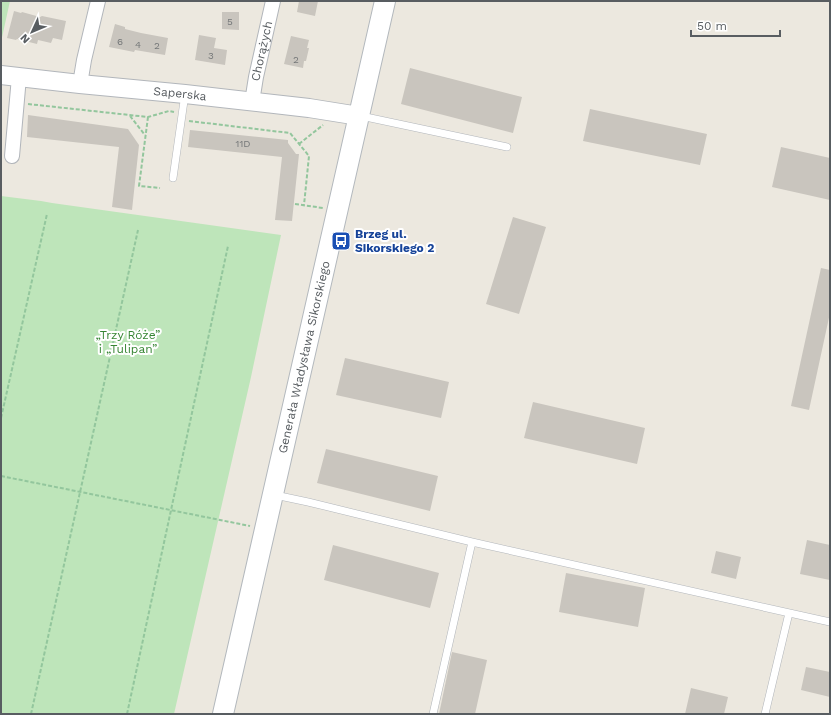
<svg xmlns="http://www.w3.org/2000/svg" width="831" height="715" viewBox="0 0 831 715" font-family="'Work Sans',sans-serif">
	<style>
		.green { fill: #bee5ba }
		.building { fill: #c9c5be }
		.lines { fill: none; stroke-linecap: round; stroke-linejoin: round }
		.service-casing { stroke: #b2b6bb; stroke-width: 8 }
		.minor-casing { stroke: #b2b6bb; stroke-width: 16 }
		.tertiary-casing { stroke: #b2b6bb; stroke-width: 20 }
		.secondary-casing { stroke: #b3b8bd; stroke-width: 22 }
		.path { stroke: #93c69d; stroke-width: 2; stroke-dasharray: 4 2; stroke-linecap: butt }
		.service { stroke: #fff; stroke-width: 7 }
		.minor { stroke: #fff; stroke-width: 14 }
		.tertiary { stroke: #fff; stroke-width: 18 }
		.secondary { stroke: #fff; stroke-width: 20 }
		.labels { text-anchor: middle; stroke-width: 4; stroke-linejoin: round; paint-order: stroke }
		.number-label { font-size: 10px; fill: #747778 }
		.street-label { font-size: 12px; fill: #585d61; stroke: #fff }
		.transit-label { font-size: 12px; font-weight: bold; fill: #164399; stroke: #fff; text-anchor: start }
		.park-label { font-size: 12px; fill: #368533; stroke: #fff }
	</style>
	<rect width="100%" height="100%" fill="#ece8df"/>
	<path class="green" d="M1,1H10L1,42Z
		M1,196L41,201L52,203L281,235L251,377L174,714H1Z"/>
	<path class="building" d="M299,1H318L315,16L297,12Z
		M14,11L21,13L22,12L40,17L42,16L66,21L62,40L53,38L51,43L38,40L37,44L17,39L16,40L7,38Z
		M222,12H239V30L222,29Z
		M115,24L125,27V29L141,33L168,38L165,55L135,50L134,52L109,47Z
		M199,35L216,38L214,48L227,50L225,65L195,60Z
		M291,36L309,40L307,48H309L306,61H304L303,68L284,64Z
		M410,68L522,97L513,133L401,104Z
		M590,109L707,134L700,165L583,141Z
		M28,115L128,129L139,145L132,210L112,207L119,147L27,137Z
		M190,130L288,140V143L296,154H299L292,221L275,220L282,157L188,147Z
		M781,147L830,158V200L772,187Z
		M513,217L546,227L519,314L486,304Z
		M821,268L830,270V313L809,410L791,406Z
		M345,358L449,382L441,418L336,395Z
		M533,402L645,428L637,464L524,438Z
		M326,449L438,476L430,511L317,483Z
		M807,540L830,545V580L800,574Z
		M333,545L439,573L430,608L324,580Z
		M716,551L741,557L736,579L711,573Z
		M566,573L645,588L638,627L559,612Z
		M452,652L487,660L475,714H439Z
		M806,667L830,672V697L801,690Z
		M691,688L728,697L724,714H685Z"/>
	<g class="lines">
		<g class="service-casing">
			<path id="service" d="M361,116L507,147
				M173,178L185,94
				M275,495L308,502L472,542L830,622
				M433,714L472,542
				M765,714L789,613"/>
		</g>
		<g class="minor-casing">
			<g id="minor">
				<path d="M80,84L84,60L98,1"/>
				<path id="s1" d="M252,102L256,77L273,1"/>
				<path d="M12,156L19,77"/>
			</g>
		</g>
		<g class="tertiary-casing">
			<g id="tertiary">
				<path id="s2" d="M1,75L80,84L185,94L309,108L359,116"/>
			</g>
		</g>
		<g class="secondary-casing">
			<g id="secondary">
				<path id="s3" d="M223,714L385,1"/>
			</g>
		</g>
		<path class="path" d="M28,104L148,117L169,111L174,112
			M130,116L145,135
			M148,117L139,186L160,188
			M189,121L290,133L309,156L304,205
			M299,144L323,125
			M295,204L323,208
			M1,418L47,214
			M1,476L250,526
			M31,714L138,230
			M127,714L228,246"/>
		<use href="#service" class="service"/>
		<use href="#minor" class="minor"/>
		<use href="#tertiary" class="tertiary"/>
		<use href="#secondary" class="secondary"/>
	</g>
	<defs>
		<g id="bus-square" transform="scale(1)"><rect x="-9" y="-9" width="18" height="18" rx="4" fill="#1a4fb4" stroke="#fff"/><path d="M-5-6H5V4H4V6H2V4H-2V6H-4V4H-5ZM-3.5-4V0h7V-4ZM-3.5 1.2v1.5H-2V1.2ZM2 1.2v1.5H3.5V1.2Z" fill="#fff"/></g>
	</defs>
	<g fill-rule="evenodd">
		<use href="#bus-square" x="341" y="241"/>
	</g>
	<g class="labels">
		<g class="number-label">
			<text x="230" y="25">5</text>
			<text x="120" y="45">6</text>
			<text x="138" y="48">4</text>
			<text x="157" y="49">2</text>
			<text x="211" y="59">3</text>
			<text x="296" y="63">2</text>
			<text x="243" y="147">11D</text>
		</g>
		<g class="street-label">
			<text dy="4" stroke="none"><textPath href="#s1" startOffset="52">Chorążych</textPath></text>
			<text dy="4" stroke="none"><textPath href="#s2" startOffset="180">Saperska</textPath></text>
			<text dy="4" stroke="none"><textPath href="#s3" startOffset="366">Generała Władysława Sikorskiego</textPath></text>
		</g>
		<g class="transit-label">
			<text x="355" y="238">Brzeg ul.<tspan x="355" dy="14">Sikorskiego 2</tspan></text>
		</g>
		<g class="park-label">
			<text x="128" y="339">„Trzy Róże”<tspan x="128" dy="14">i „Tulipan”</tspan></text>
		</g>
	</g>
	<rect width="831" height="715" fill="none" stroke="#585d61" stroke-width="4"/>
	<g transform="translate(32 32) rotate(226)" stroke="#ffffff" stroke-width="3" paint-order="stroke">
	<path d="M0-3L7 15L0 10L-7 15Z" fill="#585d61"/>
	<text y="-6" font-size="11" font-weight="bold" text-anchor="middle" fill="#585d61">N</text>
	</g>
	<path d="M691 30v6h89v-6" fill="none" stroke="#585d61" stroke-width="2"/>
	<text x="697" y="30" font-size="12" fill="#585d61" stroke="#ffffff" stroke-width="3" paint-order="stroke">50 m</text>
</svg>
